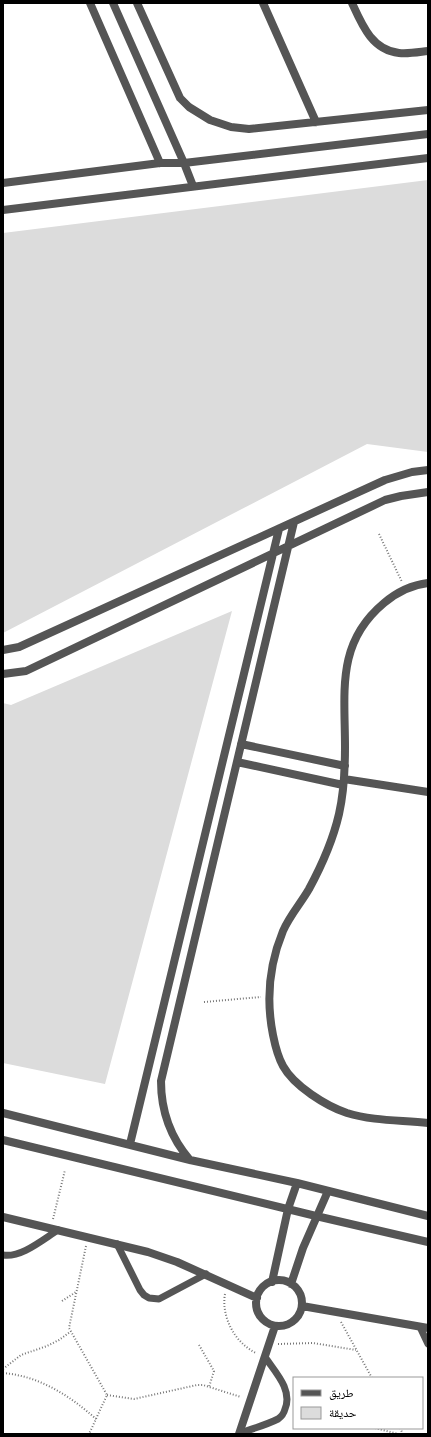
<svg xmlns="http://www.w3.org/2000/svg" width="431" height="1437" viewBox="0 0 431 1437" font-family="Karla,'Noto Naskh Arabic',sans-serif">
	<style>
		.green { fill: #dcdcdc }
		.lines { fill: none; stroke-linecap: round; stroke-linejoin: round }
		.path { stroke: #777; stroke-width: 2; stroke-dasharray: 1 2; stroke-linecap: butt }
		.service { stroke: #555; stroke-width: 7 }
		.minor { stroke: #555; stroke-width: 8 }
		.tertiary { stroke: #555; stroke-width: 8 }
	</style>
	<rect width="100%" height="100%" fill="#fff"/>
	<path class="green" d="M428,180V452L367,444L3,633V233Z
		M232,611L105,1084L3,1063V703L11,705Z"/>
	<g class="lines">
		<path class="path" d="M379,534L402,582
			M204,1002L261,997
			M53,1219L65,1170
			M86,1246L69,1328L107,1395L89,1434
			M225,1294C221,1317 235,1343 256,1353
			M62,1301L76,1292
			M341,1322L372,1378
			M278,1344L313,1343L356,1350
			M199,1345L214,1371L209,1387
			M3,1369L21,1355L47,1346L59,1340L70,1332
			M3,1373C39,1376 69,1395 96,1419
			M107,1395L134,1399L197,1385H203L241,1397
			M375,1428L398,1434
			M400,1428L403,1434"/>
		<path class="service" d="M117,1244L140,1290L144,1295L149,1298L159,1299L206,1274
			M3,1255C21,1258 42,1240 58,1230
			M420,1327L428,1344
			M240,1433C252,1429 266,1425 278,1419C281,1417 284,1413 285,1409C293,1390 275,1372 265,1357"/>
		<path class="minor" d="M90,3L160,163
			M113,3L184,163
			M137,3L180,98L189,107L210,120L231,127L249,129L428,110
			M263,3L316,122
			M352,3C362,25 372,50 399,53C409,54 419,52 428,51
			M428,583C411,585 397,592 384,603C336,643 345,691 345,747C345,769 344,792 339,814C333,840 322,865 309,889C301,903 290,915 283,931C269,965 266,1000 273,1035C275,1045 278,1057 283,1066C294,1086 326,1106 347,1113C373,1121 401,1120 428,1123
			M3,650L19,647L385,480L412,472L428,470
			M3,674L26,671L385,500L401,496L428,492
			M241,744L345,766
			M237,762L343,785
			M344,779L428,792
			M3,1113L190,1160L297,1183L428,1216
			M3,1140L316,1216L428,1242
			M130,1144L279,529
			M190,1160C170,1137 161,1112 161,1081L294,522
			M3,1217L148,1252L177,1262L257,1298
			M256 1303a23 23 0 1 1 46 0a23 23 0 1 1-46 0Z
			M272,1282L288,1209L297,1183
			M291,1284L303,1248L328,1191
			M302,1306L428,1328
			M239,1434L275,1326"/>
		<path class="tertiary" d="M184,163L193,186
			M3,183L160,163H184L428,134
			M3,210L428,158"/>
	</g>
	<rect width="431" height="1437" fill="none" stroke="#000000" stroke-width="8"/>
	<rect x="293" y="1377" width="130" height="52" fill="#ffffff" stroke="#999999"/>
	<rect x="301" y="1390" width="20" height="6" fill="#555555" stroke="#999999"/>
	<text x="329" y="1397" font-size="12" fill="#000000">طريق</text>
	<rect x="301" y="1407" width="20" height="12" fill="#dcdcdc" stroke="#999999"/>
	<text x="329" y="1417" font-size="12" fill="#000000">حديقة</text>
</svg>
